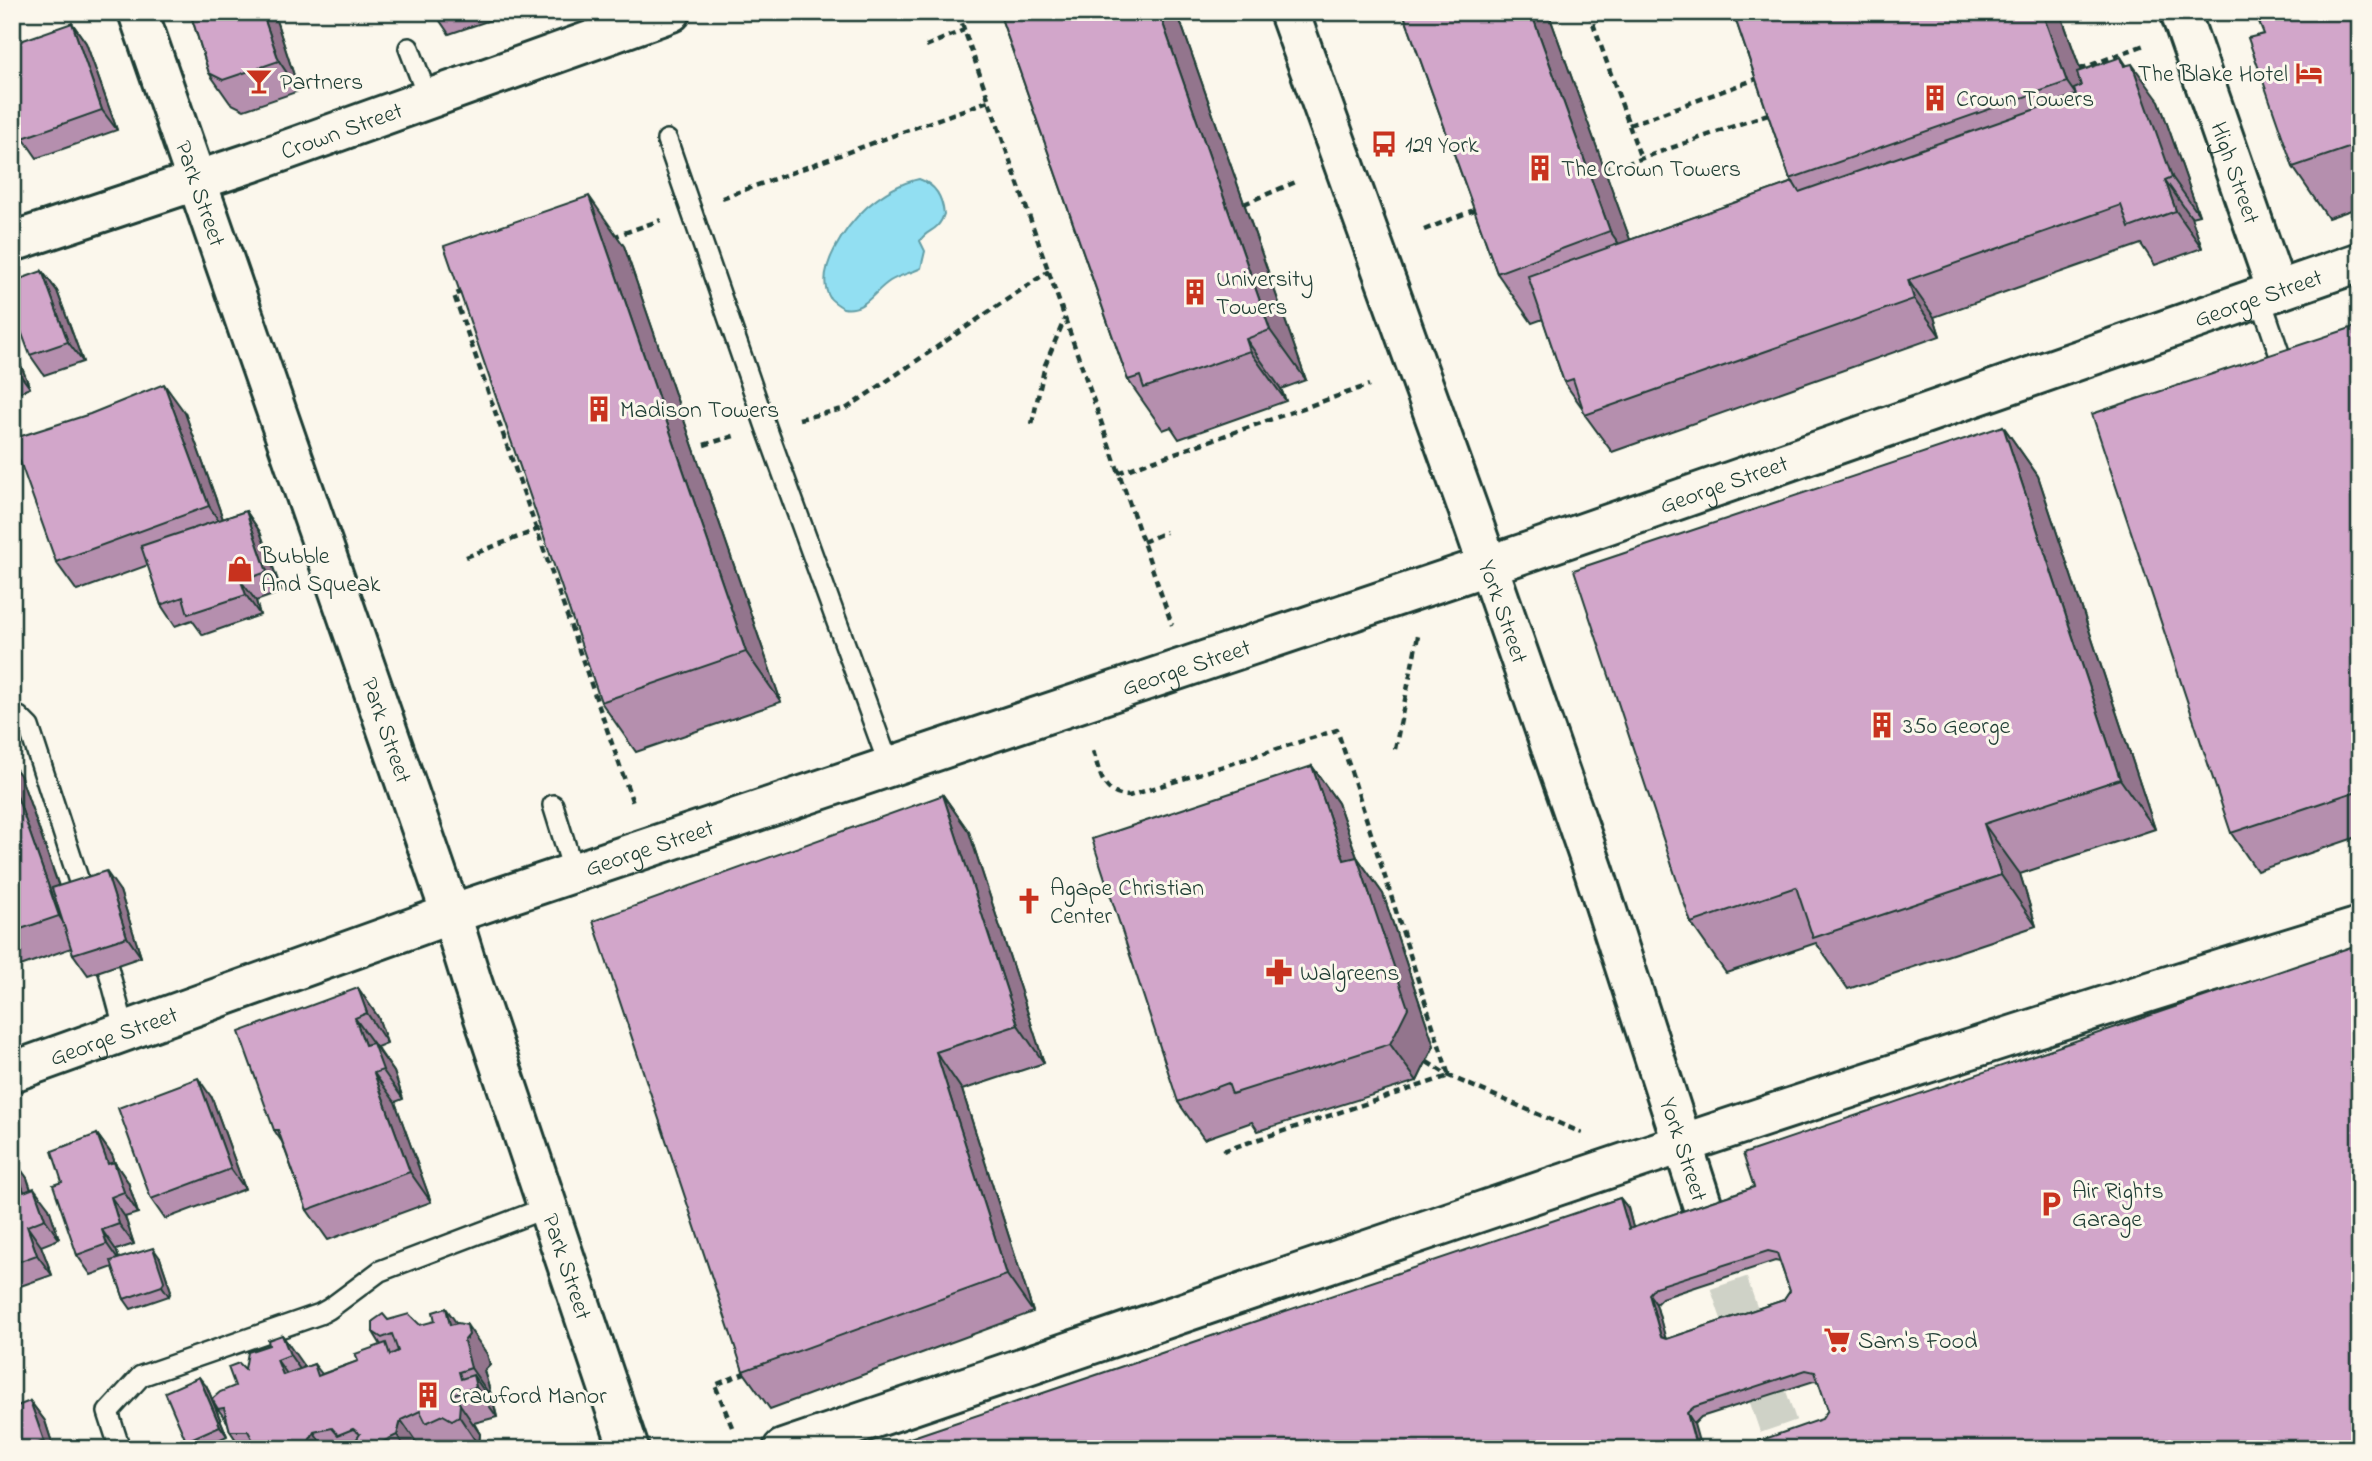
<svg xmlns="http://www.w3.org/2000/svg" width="2372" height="1461" viewBox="0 0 2372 1461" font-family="'Indie Flower',sans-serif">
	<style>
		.water { fill: #92dff2; stroke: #649ea6; stroke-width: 2 }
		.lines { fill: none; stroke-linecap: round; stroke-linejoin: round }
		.secondary-tunnel { stroke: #cfd2c7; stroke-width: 38; stroke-dasharray: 38 19; stroke-linecap: butt }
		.service-casing { stroke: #1f3d34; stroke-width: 24 }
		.minor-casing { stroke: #1f3d34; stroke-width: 44 }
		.tertiary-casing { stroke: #1f3d34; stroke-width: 44 }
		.secondary-casing { stroke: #1f3d34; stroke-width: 44 }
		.trunk-casing { stroke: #1f3d34; stroke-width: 44 }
		.path { stroke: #1f3d34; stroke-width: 4.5; stroke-dasharray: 7 5; stroke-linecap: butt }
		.service { stroke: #fbf7ec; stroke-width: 19 }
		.minor { stroke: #fbf7ec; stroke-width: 38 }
		.tertiary { stroke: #fbf7ec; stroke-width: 38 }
		.secondary { stroke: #fbf7ec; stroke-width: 38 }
		.trunk { stroke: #fbf7ec; stroke-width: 38 }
		.wall { fill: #b58fae; stroke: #1f3d34; stroke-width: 2; fill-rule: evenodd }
		.shaded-wall { fill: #93748d; stroke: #1f3d34; stroke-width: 2 }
		.building { fill: #d2a6ca; stroke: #1f3d34; stroke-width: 2; fill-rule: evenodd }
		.labels { text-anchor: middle; stroke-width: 6; stroke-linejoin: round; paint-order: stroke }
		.poi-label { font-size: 24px; fill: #1f3d34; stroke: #fbf7ec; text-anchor: start }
		.street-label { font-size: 24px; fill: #1f3d34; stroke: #fbf7ec }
	</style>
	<rect width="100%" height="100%" fill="#fbf7ec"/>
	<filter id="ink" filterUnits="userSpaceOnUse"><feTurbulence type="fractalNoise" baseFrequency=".0143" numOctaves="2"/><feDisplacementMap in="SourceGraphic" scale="14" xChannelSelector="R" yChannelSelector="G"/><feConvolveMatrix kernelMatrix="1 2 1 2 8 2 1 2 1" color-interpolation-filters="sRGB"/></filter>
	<g filter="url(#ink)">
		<path class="water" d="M919,179C936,185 942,197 944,214C938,233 926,229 920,241L925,251L921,268C911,273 900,275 890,281C874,291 865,312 843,308C839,305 833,302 830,298C813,271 847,225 867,207C881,195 900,183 919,179Z"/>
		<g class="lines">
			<path class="secondary-tunnel" d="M1710,1229L1786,1449"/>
			<g class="service-casing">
				<path id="service" d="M409,48L428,98
					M667,140L766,427L890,768
					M2260,297L2287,376
					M12,714L19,717L29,727L86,903
					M553,805L574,873
					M108,968L125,1031
					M120,1449L108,1412L141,1376L320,1314L329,1309L380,1271L548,1207"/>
			</g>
			<g class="minor-casing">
				<g id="minor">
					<path id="s1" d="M2180,12L2277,291"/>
				</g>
			</g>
			<g class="tertiary-casing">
				<g id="tertiary">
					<path id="s2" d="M12,242L253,162L671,12"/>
				</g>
			</g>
			<g class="secondary-casing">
				<g id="secondary">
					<path id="s3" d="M138,12L451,914L472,982L629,1449"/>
					<path id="s4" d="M1289,12L1471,517L1594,871L1706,1216"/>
					<path id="s5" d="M12,1072L451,914L1534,550L2360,262"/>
				</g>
			</g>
			<g class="trunk-casing">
				<path id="trunk" d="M783,1449C1307,1272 1830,1087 2360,927"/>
			</g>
			<path class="path" d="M958,12L1172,625
				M1589,12L1641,159
				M1396,16L1406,12
				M926,46L964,30
				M2080,69L2147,44
				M1629,125L1759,78
				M1603,165L1614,168L1771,113
				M722,198L988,101
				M1244,204L1298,181
				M1424,230L1479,208
				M613,237L661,220
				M463,291L454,295L634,806
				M799,419L847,408L1049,271
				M1032,424L1045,365L1065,318
				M704,445L737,435
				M1118,473L1369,385
				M1143,542L1166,532
				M466,557L547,526
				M1395,749L1418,636
				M1093,751C1100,772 1102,796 1129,796L1337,730L1349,765L1449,1076L1223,1151
				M1427,1062L1449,1076L1582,1133
				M732,1427L715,1385L747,1372"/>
			<use href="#service" class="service"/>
			<use href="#minor" class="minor"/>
			<use href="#tertiary" class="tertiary"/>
			<use href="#secondary" class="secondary"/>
			<use href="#trunk" class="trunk"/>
		</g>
		<path class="wall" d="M190,12H280L274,14L299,91L244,110L230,103L209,73Z
			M434,12H514L449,34Z
			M999,12H1177L1306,380L1281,389L1286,401L1179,439L1171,427L1163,430L1128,380Z
			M1403,12H1548L1630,240L1793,182L1790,179L1733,12H2060L2081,71L2126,66L2159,101L2199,215L2191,217L2202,248L2155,265L2141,244L1934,317L1940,336L1612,452L1585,415L1583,409L1564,382L1543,319L1532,323L1497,273Z
			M2360,12V207L2328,218L2293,167L2264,34Z
			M72,23L86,43L117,130L37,158L23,138Z
			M624,246L781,702L636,752L601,702Z
			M42,271L57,291L83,362L44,375L30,355Z
			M2360,325V836L2257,871L2231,833Z
			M12,343L30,388L12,395Z
			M185,413L223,519L246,511L260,532L282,592L256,601L260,615L203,635L192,620L175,626L161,605L148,565L77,591L56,562Z
			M2003,426L2038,476L2155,829L2020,874L2036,926L1848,989L1816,943L1726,973L1691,923Z
			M12,764L20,775L59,886L120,891L141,957L88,975L73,954L71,948L12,969Z
			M1312,766L1338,803L1357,857L1383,894L1434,1046L1417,1081L1258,1131L1252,1122L1204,1139L1178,1102Z
			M943,795L969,832L1044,1063L962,1090L1033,1312L770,1409L743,1371Z
			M2360,944L1822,1419L1828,1410L1819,1382L1814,1381L1701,1417L1694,1424L910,1449L1620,1198L1628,1208L1633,1228L1754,1187ZM1775,1261L1780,1262L1790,1291L1784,1300L1667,1339L1665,1338L1656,1304L1662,1298Z
			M358,988L378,1017L387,1043L377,1047L394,1072L403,1099L395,1102L431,1202L328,1240L307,1210L282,1142L274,1130Z
			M212,1098L245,1189L165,1219L151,1199Z
			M97,1134L112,1155L115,1163L128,1182L138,1213L125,1217L134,1244L116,1250L119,1259L160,1258L171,1291L169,1296L131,1309L124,1299L113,1267L91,1275L77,1255L62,1182Z
			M12,1158L27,1178L31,1189L49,1208L59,1239L41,1246L52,1275L12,1289Z
			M388,1320L420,1325L456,1323L487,1354L490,1365L484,1371L492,1398H489L494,1405L497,1417L474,1423L480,1434L479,1446L471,1449L464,1444L454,1449H444L439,1441L423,1449H242L230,1431L228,1423L218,1409L235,1386L245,1369L269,1345L282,1335L304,1368L314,1364L322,1374L358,1361L381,1345L373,1332Z
			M207,1387L227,1436L199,1449H191L186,1441Z
			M30,1401L45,1421L54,1449H12Z"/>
		<path class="shaded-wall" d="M262,12H272L274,14L299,91L279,61Z
			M1159,12H1177L1306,380L1270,330Z
			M1531,12H1548L1645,281L1610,231Z
			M2042,12H2060L2102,132L2067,82Z
			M72,23L86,43L117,130L102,110Z
			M2121,57L2139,84L2132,64L2159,101L2199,215L2172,177Z
			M2165,180L2191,217L2202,248L2176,211Z
			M589,196L624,246L781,702L746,652Z
			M42,271L57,291L83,362L68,342Z
			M1908,280L1934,317L1940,336L1914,299Z
			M1246,339L1281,389L1286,401L1250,351Z
			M12,343L30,388L15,368L12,360Z
			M164,384L185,413L229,536L209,506Z
			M2003,426L2038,476L2155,829L2120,779Z
			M246,511L260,532L282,592L267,572Z
			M241,581L256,601L260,615L246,595Z
			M12,764L20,775L79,945L59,916L12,782Z
			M1312,766L1338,803L1371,898L1344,860Z
			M943,795L969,832L1044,1063L1018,1025Z
			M1984,824L2020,874L2036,926L2001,875Z
			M1357,857L1383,894L1434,1046L1417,1081L1390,1044Z
			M106,871L120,891L141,957L127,937Z
			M358,988L378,1017L387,1043L367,1013Z
			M355,1018L394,1072L403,1099L365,1045Z
			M936,1052L962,1090L1033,1312L1007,1275Z
			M374,1073L395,1102L431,1202L410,1172Z
			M198,1078L212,1098L245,1189L231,1169Z
			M97,1134L112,1155L115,1163L128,1182L138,1213L124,1192L108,1164Z
			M13,1158L27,1178L38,1212L24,1192Z
			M34,1188L49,1208L59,1239L45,1219Z
			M111,1197L125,1217L134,1244L119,1224Z
			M1620,1198L1628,1208L1636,1239L1629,1229Z
			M27,1226L41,1246L52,1275L37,1255Z
			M102,1230L116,1250L121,1264L107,1244Z
			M153,1248L160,1258L171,1291L169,1296L162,1286Z
			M1649,1294L1656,1304L1668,1347L1661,1337Z
			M446,1308L467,1338V1325L487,1354L490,1365L484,1371L492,1398L471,1368L450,1325Z
			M282,1335L303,1365L311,1385L290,1355Z
			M277,1360L298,1389L283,1375Z
			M473,1375L494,1405L497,1417L476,1387Z
			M199,1377L207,1387L227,1436L220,1426Z
			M453,1394L480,1434L479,1446L459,1416Z
			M30,1401L45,1421L54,1449H50L44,1441Z
			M1687,1413L1694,1424L1701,1449H1697Z
			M401,1420L421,1449H406L397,1435Z
			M314,1432L325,1449L305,1448Z"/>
		<path class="building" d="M190,12H262L279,61L223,80L209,73Z
			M999,12H1159L1270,330L1246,339L1250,351L1144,388L1140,376L1128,380Z
			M1403,12H1531L1610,231L1497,273Z
			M1733,12H2042L2067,82L1790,179Z
			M2255,12H2360V144L2293,167L2248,38L2264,34Z
			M72,23L102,110L23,138L12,106V44Z
			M2121,57L2124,66L2132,64L2172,177L2165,180L2176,211L2129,228L2121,205L1908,280L1914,299L1585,415L1573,379L1564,382L1528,276L1793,182L1799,192L2076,95L2074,89L2081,86L2077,72Z
			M589,196L746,652L601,702L444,246Z
			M42,271L68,342L30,355L12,307V282Z
			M2360,325V790L2231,833L2092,414Z
			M164,384L209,506L56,562L12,439L90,414Z
			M2003,426L2120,779L1984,824L2001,875L1813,938L1796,887L1691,923L1574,570Z
			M246,511L267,572L241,581L246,595L188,614L183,597L161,605L141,546Z
			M1312,766L1344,860L1357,857L1408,1008L1390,1044L1232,1094L1228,1083L1178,1102L1092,839Z
			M12,782L59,916L12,932Z
			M943,795L1018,1025L936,1052L1007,1275L743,1371L593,921Z
			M106,871L127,937L73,954L52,888Z
			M2360,944V1449H1736L1822,1419L1828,1410L1815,1372L1806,1370L1694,1407L1687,1413L1697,1449H910L907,1439L1620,1198L1629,1229L1754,1187L1743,1154ZM1768,1251L1777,1253L1790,1291L1784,1300L1667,1339L1661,1337L1649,1294L1655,1287Z
			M358,988L367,1013L355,1018L365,1045L373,1043L383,1070L374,1073L410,1172L307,1210L278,1130H274L239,1032Z
			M198,1078L231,1169L151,1199L118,1108Z
			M97,1134L108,1164L114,1162L124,1192L111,1197L119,1224L102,1230L107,1244L77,1255L53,1185L62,1182L52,1151Z
			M12,1158L24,1192L34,1188L45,1219L27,1226L37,1255L12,1264Z
			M153,1248L164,1281L162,1286L124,1299L111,1261Z
			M446,1308L450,1325L458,1323L467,1325L469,1335L464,1341L471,1368L459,1372L461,1379L473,1375L476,1387L453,1394L460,1404L459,1416L452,1420L443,1415L426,1423L420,1411L401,1420L397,1435L368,1449L356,1440L360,1434L353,1429L338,1435L332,1428L314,1432L305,1448L268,1449L271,1443L257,1448L248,1431H230L224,1408L218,1409L212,1399L220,1392L235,1386L228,1367L239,1363L245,1369L248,1352L269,1345L268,1340L282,1335L290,1355L277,1360L283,1375L314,1364L318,1376L358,1361L355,1354L386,1343L390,1355L398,1351L392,1334L382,1338L373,1332V1321L383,1314L388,1320L409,1314L420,1325L435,1321L433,1312Z
			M199,1377L220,1426L186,1441L165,1392Z
			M30,1401L44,1441L22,1449H12V1408Z"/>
	</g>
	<defs>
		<g id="hotel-bare" transform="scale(2.1)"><path d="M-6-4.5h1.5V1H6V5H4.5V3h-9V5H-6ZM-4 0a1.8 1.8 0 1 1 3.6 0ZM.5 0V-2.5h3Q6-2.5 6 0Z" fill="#c8321e" stroke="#fbf7ec" stroke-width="2.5" paint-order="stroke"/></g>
		<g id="bar-bare" transform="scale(2.1)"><path d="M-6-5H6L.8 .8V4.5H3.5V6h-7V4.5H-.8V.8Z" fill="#c8321e" stroke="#fbf7ec" stroke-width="2.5" paint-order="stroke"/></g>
		<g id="building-bare" transform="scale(2.1)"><path d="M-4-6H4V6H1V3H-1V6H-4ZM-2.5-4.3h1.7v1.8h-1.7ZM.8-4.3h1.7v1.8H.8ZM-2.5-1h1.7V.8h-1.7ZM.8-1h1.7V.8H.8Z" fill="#c8321e" stroke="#fbf7ec" stroke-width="2.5" paint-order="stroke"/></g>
		<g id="bus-bare" transform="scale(2.1)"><path d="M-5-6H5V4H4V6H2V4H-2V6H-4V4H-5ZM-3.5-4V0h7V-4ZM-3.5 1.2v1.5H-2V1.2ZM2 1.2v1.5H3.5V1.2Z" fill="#c8321e" stroke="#fbf7ec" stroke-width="2.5" paint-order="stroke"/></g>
		<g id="shop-bare" transform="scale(2.1)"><path d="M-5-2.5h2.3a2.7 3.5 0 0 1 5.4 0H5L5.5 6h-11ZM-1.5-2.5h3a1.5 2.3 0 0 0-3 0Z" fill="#c8321e" stroke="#fbf7ec" stroke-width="2.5" paint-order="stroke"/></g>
		<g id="church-bare" transform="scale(2.1)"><path d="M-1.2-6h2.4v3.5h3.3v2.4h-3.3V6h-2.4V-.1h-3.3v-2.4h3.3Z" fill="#c8321e" stroke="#fbf7ec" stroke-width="2.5" paint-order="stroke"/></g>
		<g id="pharmacy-bare" transform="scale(2.1)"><path d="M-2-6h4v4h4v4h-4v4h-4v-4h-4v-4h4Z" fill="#c8321e" stroke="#fbf7ec" stroke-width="2.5" paint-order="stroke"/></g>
		<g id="parking-bare" transform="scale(2.1)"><path d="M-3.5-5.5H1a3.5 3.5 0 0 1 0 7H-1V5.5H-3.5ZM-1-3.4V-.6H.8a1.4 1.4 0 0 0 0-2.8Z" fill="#c8321e" stroke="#fbf7ec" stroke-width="2.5" paint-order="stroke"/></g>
		<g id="supermarket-bare" transform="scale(2.1)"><path d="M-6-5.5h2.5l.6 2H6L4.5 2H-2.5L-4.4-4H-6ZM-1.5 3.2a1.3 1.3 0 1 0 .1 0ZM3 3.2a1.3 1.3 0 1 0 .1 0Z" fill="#c8321e" stroke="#fbf7ec" stroke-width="2.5" paint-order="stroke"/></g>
	</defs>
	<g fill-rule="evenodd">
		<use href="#hotel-bare" x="2309" y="73"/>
		<use href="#bar-bare" x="259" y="81"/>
		<use href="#building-bare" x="1935" y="98"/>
		<use href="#bus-bare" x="1384" y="144"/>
		<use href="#building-bare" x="1540" y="168"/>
		<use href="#building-bare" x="1195" y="292"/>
		<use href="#building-bare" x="599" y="409"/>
		<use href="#shop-bare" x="240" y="569"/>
		<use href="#building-bare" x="1882" y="725"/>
		<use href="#church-bare" x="1029" y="901"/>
		<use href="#pharmacy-bare" x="1279" y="972"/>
		<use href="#parking-bare" x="2051" y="1204"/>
		<use href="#supermarket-bare" x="1837" y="1340"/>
		<use href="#building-bare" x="428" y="1395"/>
	</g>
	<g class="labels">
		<g class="poi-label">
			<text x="2288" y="81" text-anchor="end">The Blake Hotel</text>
			<text x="280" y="89">Partners</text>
			<text x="1956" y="106">Crown Towers</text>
			<text x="1405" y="152">129 York</text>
			<text x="1561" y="176">The Crown Towers</text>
			<text x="1216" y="286">University<tspan x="1216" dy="28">Towers</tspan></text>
			<text x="620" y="417">Madison Towers</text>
			<text x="261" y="563">Bubble<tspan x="261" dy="28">And Squeak</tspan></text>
			<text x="1903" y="733">350 George</text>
			<text x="1050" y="895">Agape Christian<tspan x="1050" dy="28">Center</tspan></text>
			<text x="1300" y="980">Walgreens</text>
			<text x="2072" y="1198">Air Rights<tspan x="2072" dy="28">Garage</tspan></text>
			<text x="1858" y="1348">Sam's Food</text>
			<text x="449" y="1403">Crawford Manor</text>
		</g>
		<g class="street-label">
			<text dy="8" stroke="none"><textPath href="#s2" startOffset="348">Crown Street</textPath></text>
			<text dy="8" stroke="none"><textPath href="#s1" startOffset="170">High Street</textPath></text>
			<text dy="8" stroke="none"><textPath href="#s3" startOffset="192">Park Street</textPath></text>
			<text dy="8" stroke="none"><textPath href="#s5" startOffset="2376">George Street</textPath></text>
			<text dy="8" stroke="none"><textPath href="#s5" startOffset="1810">George Street</textPath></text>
			<text dy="8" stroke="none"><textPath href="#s4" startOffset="637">York Street</textPath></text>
			<text dy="8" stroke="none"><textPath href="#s5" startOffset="1242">George Street</textPath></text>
			<text dy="8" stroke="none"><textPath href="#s3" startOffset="760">Park Street</textPath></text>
			<text dy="8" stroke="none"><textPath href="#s5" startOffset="676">George Street</textPath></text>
			<text dy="8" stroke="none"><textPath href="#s5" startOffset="108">George Street</textPath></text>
			<text dy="8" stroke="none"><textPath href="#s4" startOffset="1204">York Street</textPath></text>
			<text dy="8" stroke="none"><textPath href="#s3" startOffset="1326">Park Street</textPath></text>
		</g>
	</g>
	<rect width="2372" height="1461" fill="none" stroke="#fbf7ec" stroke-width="42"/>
	<rect x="21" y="21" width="2330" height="1419" fill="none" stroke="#1f3d34" stroke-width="2.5" filter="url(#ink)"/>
</svg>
